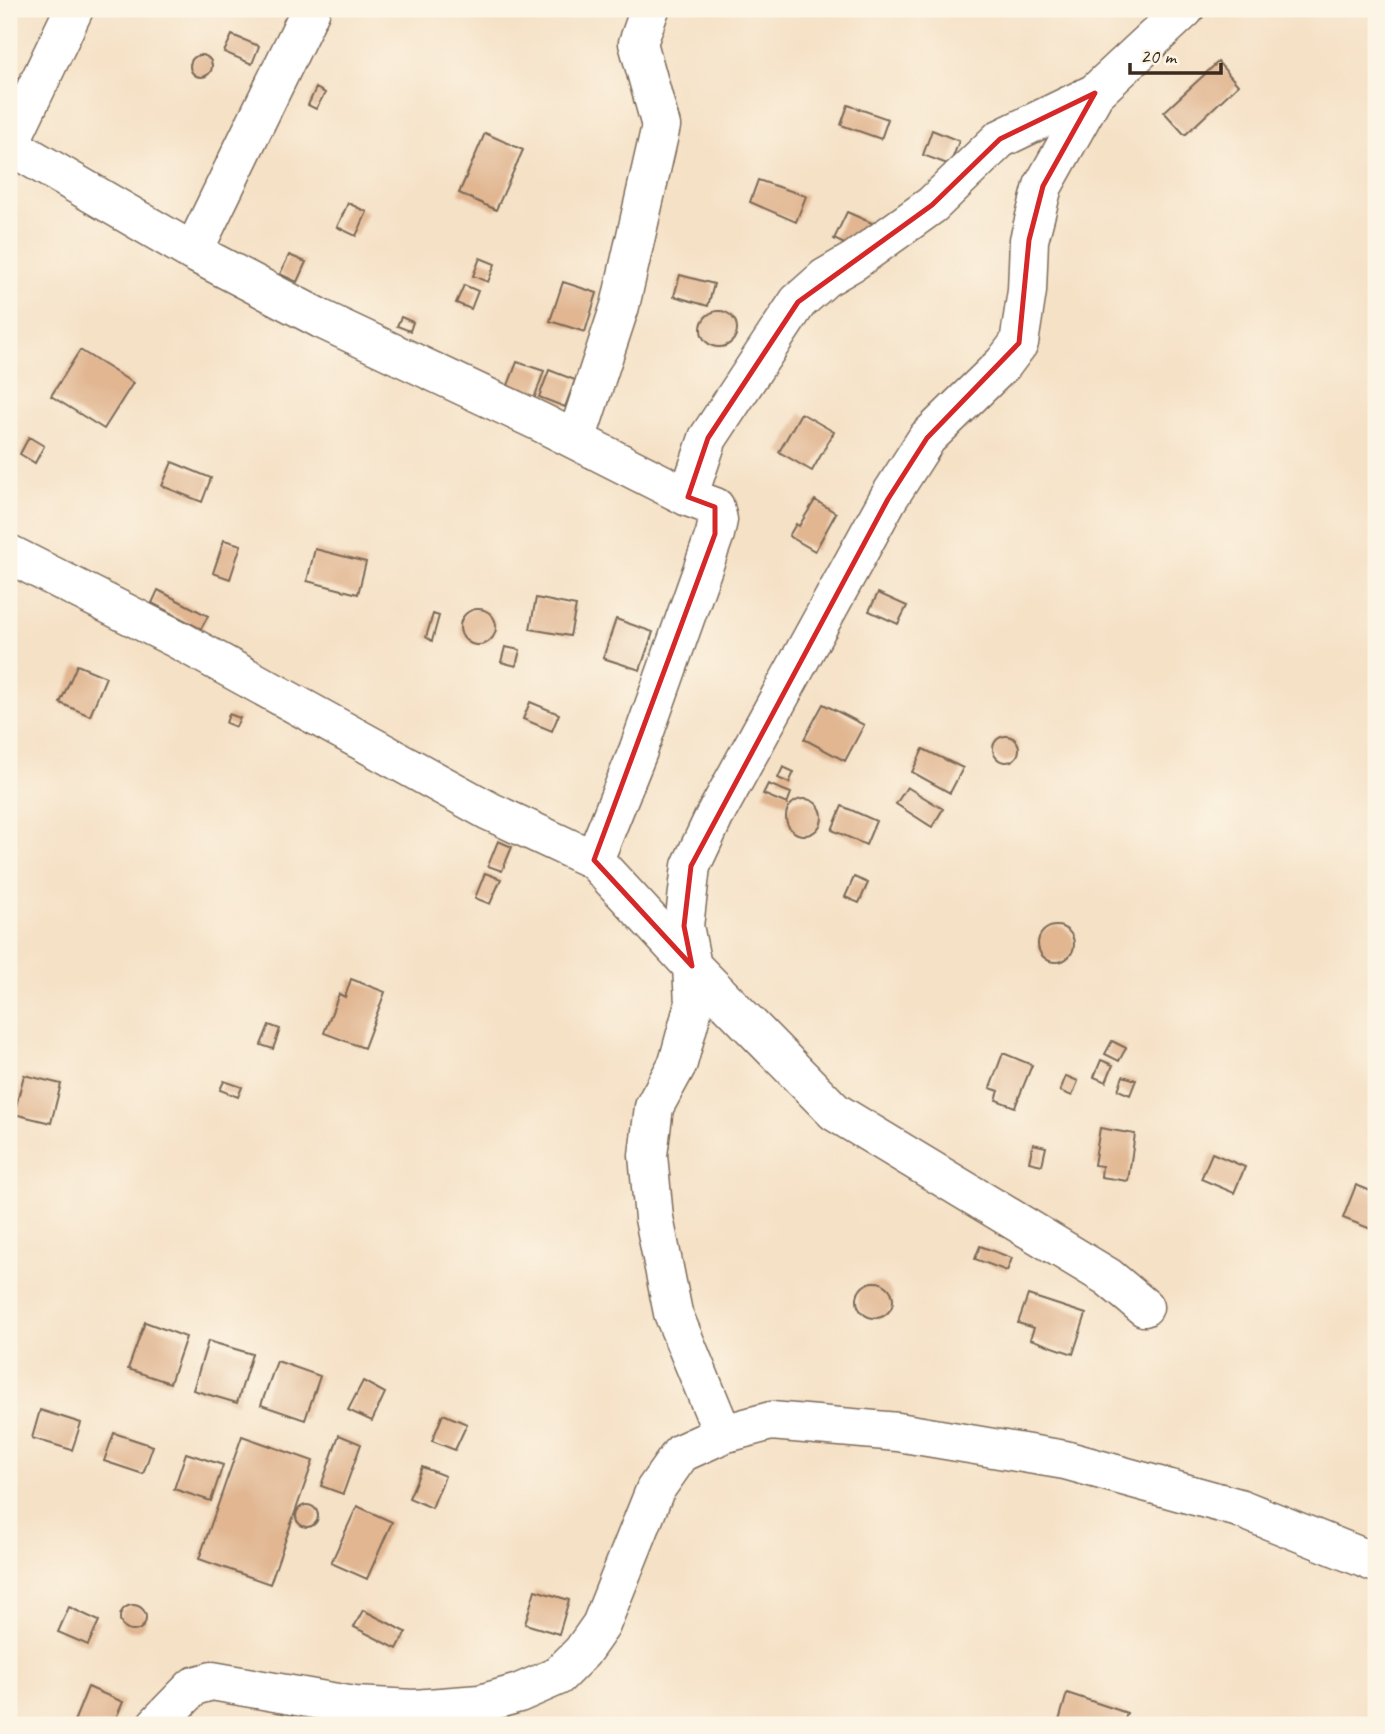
<svg xmlns="http://www.w3.org/2000/svg" width="1385" height="1734" viewBox="0 0 1385 1734" font-family="Caveat,sans-serif">
	<style>
		.building { fill: #e1b691 }
		.lines { fill: none; stroke-linecap: round; stroke-linejoin: round }
		.minor-casing { stroke: #7c6a59; stroke-width: 41 }
		.minor { stroke: #fff; stroke-width: 38 }
		.marked { fill: none; stroke: #d62828; stroke-width: 5; stroke-linejoin: round }
	</style>
	<rect width="100%" height="100%" fill="#fcf5e5"/>
	<filter id="ink" filterUnits="userSpaceOnUse"><feTurbulence type="fractalNoise" baseFrequency=".0143" numOctaves="2"/><feDisplacementMap in="SourceGraphic" scale="14" xChannelSelector="R" yChannelSelector="G"/><feConvolveMatrix kernelMatrix="1 2 1 2 8 2 1 2 1" color-interpolation-filters="sRGB"/></filter>
	<filter id="wash" filterUnits="userSpaceOnUse"><feTurbulence type="fractalNoise" baseFrequency=".00686" numOctaves="4" result="noise"/><feDisplacementMap in="SourceGraphic" scale="28" xChannelSelector="R" yChannelSelector="G"/><feGaussianBlur stdDeviation="1.57" result="paint"/><feColorMatrix in="noise" values="0 0 0 0 0 0 0 0 0 0 0 0 0 0 0 0 0 1.4 0 .05"/><feComposite in="paint" operator="in"/></filter>
	<g filter="url(#wash)">
		<rect width="100%" height="100%" fill="#f5e1c6"/>
		<g id="blocks">
			<path class="building" d="M232,35L259,46L252,64L224,52Z
				M190 66a11 11 0 1 1 22 0a11 11 0 1 1-22 0Z
				M1218,62L1238,85L1185,135L1164,112Z
				M316,88L325,93L316,109L308,105Z
				M848,105L888,119L881,139L841,125Z
				M932,130L959,141L950,165L923,155Z
				M485,133L523,150L496,210L459,193Z
				M758,180L806,196L796,222L750,202Z
				M348,203L367,212L356,236L337,227Z
				M847,212L872,223L859,251L834,239Z
				M289,255L306,262L297,282L280,274Z
				M480,258L495,264L488,282L473,276Z
				M680,275L714,284L708,306L674,296Z
				M563,282L597,293L585,332L550,321Z
				M464,285L478,291L471,309L456,303Z
				M701 329a18 18 0 1 1 36 0a18 18 0 1 1-36 0Z
				M401,317L413,322L410,331L397,326Z
				M80,350L133,383L104,429L51,396Z
				M517,362L544,371L534,399L507,388Z
				M549,370L575,380L565,407L539,397Z
				M801,413L834,432L812,471L779,452Z
				M29,437L44,446L35,463L20,454Z
				M172,462L211,478L202,502L162,486Z
				M815,500L836,513L815,551L789,536L796,524L799,526Z
				M224,540L241,545L230,579L213,573Z
				M315,549L366,562L358,594L307,581Z
				M158,590L208,616L201,629L152,603Z
				M878,593L907,606L898,624L869,611Z
				M536,598L576,606L570,636L530,629Z
				M460 627a18 18 0 1 1 36 0a18 18 0 1 1-36 0Z
				M433,614L439,616L432,641L426,637Z
				M616,619L653,632L640,670L603,658Z
				M505,647L520,650L516,666L501,662Z
				M77,665L106,677L90,716L60,703Z
				M530,702L559,714L552,731L523,719Z
				M823,704L864,725L845,761L804,739Z
				M229,714L240,718L236,727L226,723Z
				M993 749a13 13 0 1 1 26 0a13 13 0 1 1-26 0Z
				M923,749L963,768L950,793L912,772Z
				M783,767L794,772L789,783L778,778Z
				M768,784L791,793L787,804L763,794Z
				M907,787L943,809L932,827L896,804Z
				M786 817a18 18 0 1 1 36 0a18 18 0 1 1-36 0Z
				M842,806L876,821L866,845L832,830Z
				M498,841L512,847L502,871L488,866Z
				M485,873L501,879L490,904L475,898Z
				M854,877L868,883L859,903L845,897Z
				M1038 944a18 18 0 1 1 36 0a18 18 0 1 1-36 0Z
				M351,979L385,992L364,1048L324,1033L339,994L345,997Z
				M269,1025L280,1029L273,1049L261,1045Z
				M1112,1041L1126,1048L1119,1061L1105,1054Z
				M1003,1053L1032,1065L1015,1107L996,1100L999,1091L990,1088Z
				M1101,1060L1113,1065L1106,1082L1094,1077Z
				M24,1075L61,1084L51,1123L14,1114Z
				M1066,1076L1078,1081L1072,1096L1060,1091Z
				M1123,1076L1136,1080L1130,1095L1118,1090Z
				M224,1081L242,1087L238,1097L220,1090Z
				M1100,1128L1135,1134L1128,1181L1101,1177L1102,1166L1094,1165Z
				M1033,1144L1046,1147L1042,1165L1029,1162Z
				M1212,1153L1245,1167L1234,1193L1201,1179Z
				M1356,1185L1376,1193V1231L1343,1218Z
				M980,1246L1012,1258L1007,1271L975,1259Z
				M857 1300a18 18 0 1 1 36 0a18 18 0 1 1-36 0Z
				M1028,1295L1086,1314L1073,1354L1030,1339L1034,1328L1018,1323Z
				M145,1322L186,1337L170,1383L128,1369Z
				M208,1341L252,1354L237,1403L193,1390Z
				M277,1361L320,1376L305,1420L261,1405Z
				M363,1381L385,1393L372,1421L348,1410Z
				M40,1410L81,1423L72,1450L32,1438Z
				M443,1414L467,1424L455,1450L432,1441Z
				M114,1433L153,1446L143,1474L104,1461Z
				M339,1435L361,1444L343,1494L321,1486Z
				M242,1436L313,1461L270,1584L199,1559Z
				M186,1453L223,1465L211,1501L174,1489Z
				M422,1467L445,1476L432,1508L409,1498Z
				M296 1516a11 11 0 1 1 22 0a11 11 0 1 1-22 0Z
				M357,1506L392,1522L367,1579L331,1563Z
				M535,1590L569,1600L559,1634L525,1624Z
				M120 1618a13 13 0 1 1 26 0a13 13 0 1 1-26 0Z
				M69,1607L99,1621L88,1645L58,1632Z
				M363,1610L406,1632L397,1649L354,1627Z
				M88,1687L123,1702L113,1725L73,1724Z
				M1067,1693L1127,1713L1123,1725H1072L1059,1721Z"/>
		</g>
	</g>
	<g filter="url(#ink)">
		<use href="#blocks" fill-opacity="0" stroke="#7c6a59" stroke-width="2"/>
		<g class="lines">
			<g class="minor-casing">
				<path id="minor" d="M9,145L193,252L321,319L540,422L688,497
					M9,145L74,9
					M193,252L311,9
					M576,440L620,306L661,126L638,43L650,9
					M9,554L177,639L489,811L594,860L692,966L835,1112L1108,1277L1144,1307
					M594,860L638,751L715,534L718,520L715,507L688,497L708,438L798,302L825,278L854,261L932,205L1000,139L1095,93L1185,9
					M723,1434L673,1313L654,1218L648,1155L654,1107L678,1063L694,1004L692,966L684,926L691,866L714,817L888,499L927,438L1004,363L1019,343L1027,291L1029,240L1043,186L1095,93
					M156,1725L194,1686L212,1681L354,1706L414,1709L480,1704L519,1693L558,1676L582,1652L601,1625L655,1490L681,1453L723,1434L771,1421L898,1432L1065,1460L1239,1508L1376,1563"/>
			</g>
			<use href="#minor" class="minor"/>
		</g>
	</g>
	<path class="marked" d="M1095,93L1043,186L1029,240L1019,343L927,438L888,499L691,866L684,926L692,966L594,860L715,534V507L688,497L708,438L798,302L932,205L1000,139Z"/>
	<rect width="1385" height="1734" fill="none" stroke="#fcf5e5" stroke-width="35"/>
	<path d="M1130 63v10h91v-10" fill="none" stroke="#3b2a1e" stroke-width="3.5"/>
	<text x="1140" y="63" font-size="21" fill="#3b2a1e" stroke="#fcf5e5" stroke-width="5" paint-order="stroke">20 m</text>
</svg>
